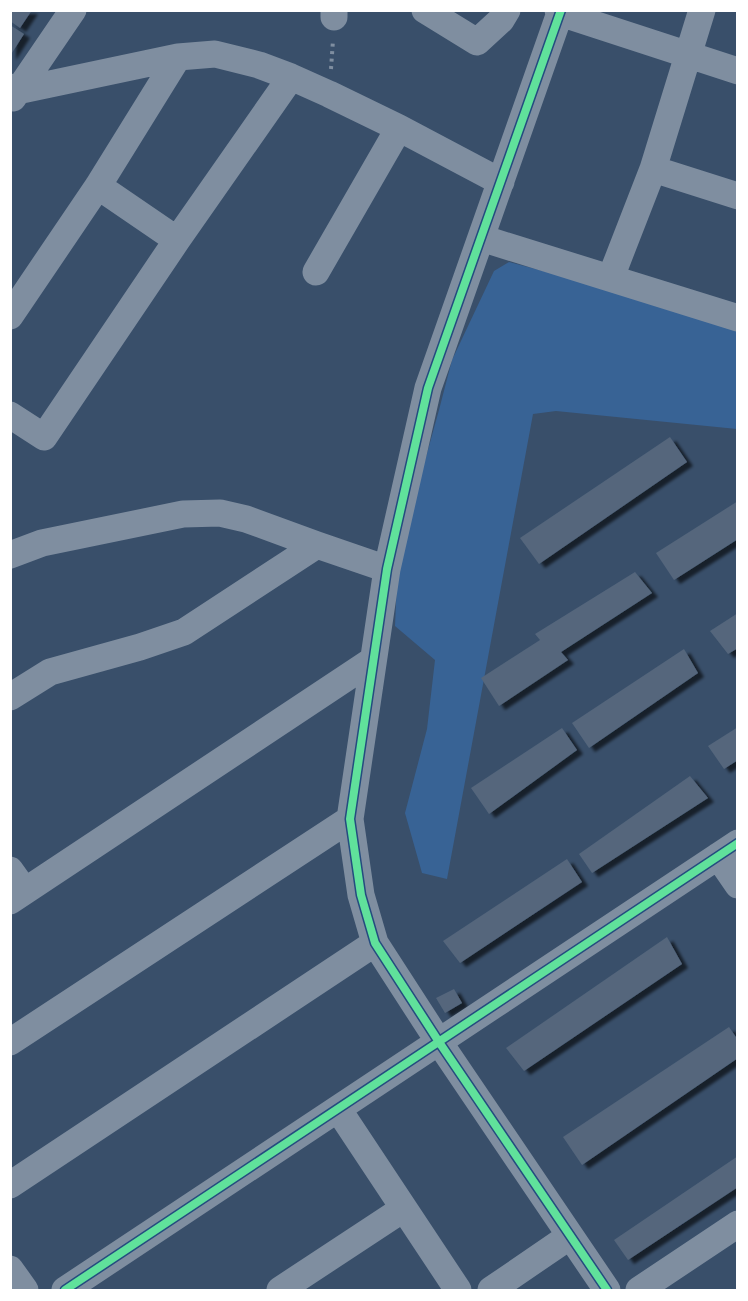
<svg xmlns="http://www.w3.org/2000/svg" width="748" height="1301" viewBox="0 0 748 1301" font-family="'Varela Round',sans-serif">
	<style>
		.green { fill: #386395 }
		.building { fill: #54667c; filter: url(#shadow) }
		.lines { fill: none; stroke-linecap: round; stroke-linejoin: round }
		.path { stroke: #7f8ea0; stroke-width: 4; stroke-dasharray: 3 4.5; stroke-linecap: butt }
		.minor { stroke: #7f8ea0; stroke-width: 27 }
		.cycleway-casing { stroke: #244c7f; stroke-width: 11 }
		.cycleway { stroke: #60e19b; stroke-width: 8 }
	</style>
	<defs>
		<filter id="shadow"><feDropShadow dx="6" dy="4" stdDeviation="1.5" flood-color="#0009"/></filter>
	</defs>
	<rect width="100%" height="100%" fill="#394f6a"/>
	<path class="green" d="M509,262L634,295L737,330V429L556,411L533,414L447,879L422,873L405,813L427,729L435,660L395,626L398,558L439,410L452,360L494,271Z"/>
	<path class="building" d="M10,10H32L20,28L10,21Z
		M10,25L24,34L10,56Z
		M670,437L687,462L539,564L520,538Z
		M738,501V539L674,580L656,553Z
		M635,572L652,593L561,652L568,660L499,706L481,678L540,640L535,634Z
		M738,613V648L728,654L710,631Z
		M684,649L698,673L589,748L572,723Z
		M738,727V760L724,769L708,746Z
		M562,728L577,750L489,814L471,788Z
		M690,776L708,798L592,873L579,854Z
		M567,859L582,882L460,963L443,941Z
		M667,937L682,964L524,1071L506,1048Z
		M454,989L462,1003L445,1013L436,998Z
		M729,1027L738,1040V1058L582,1165L563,1137Z
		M738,1156V1187L628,1260L614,1240Z"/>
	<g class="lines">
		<path class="path" d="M331,69L333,40"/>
		<path class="minor" d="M334,10V17
			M425,10L477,42L501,20L507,10
			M558,10L560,13L738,71
			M561,10L428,388L387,569L350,819L361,895L375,943L439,1042L607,1290
			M10,87L17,91L178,57L215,54L259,65L291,77L329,94L399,128L501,182
			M13,98L73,10
			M653,169L738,196
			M98,186L177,240
			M481,238L738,318
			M316,272L399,128
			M611,277L653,169L702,10
			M10,316L98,186L178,57
			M10,415L44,437L177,240L291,77
			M10,555L42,543L183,514L220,513L246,519L317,545L387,569
			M10,697L50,672L140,647L184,632L317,545
			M718,856L738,885
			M10,870L25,891
			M10,901L373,660
			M10,1042L350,819
			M338,1109L458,1290
			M10,1185L375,943
			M10,1269L25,1290
			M65,1290L738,843
			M280,1290L403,1209
			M491,1290L570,1236
			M639,1290L738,1224"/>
		<g class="cycleway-casing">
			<path id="cycleway" d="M561,10L428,388L387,569L350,819L361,895L375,943L439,1042L607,1290
				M65,1290L738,843"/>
		</g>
		<use href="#cycleway" class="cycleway"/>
	</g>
	<rect width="748" height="1301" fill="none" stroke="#ffffff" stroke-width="24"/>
</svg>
